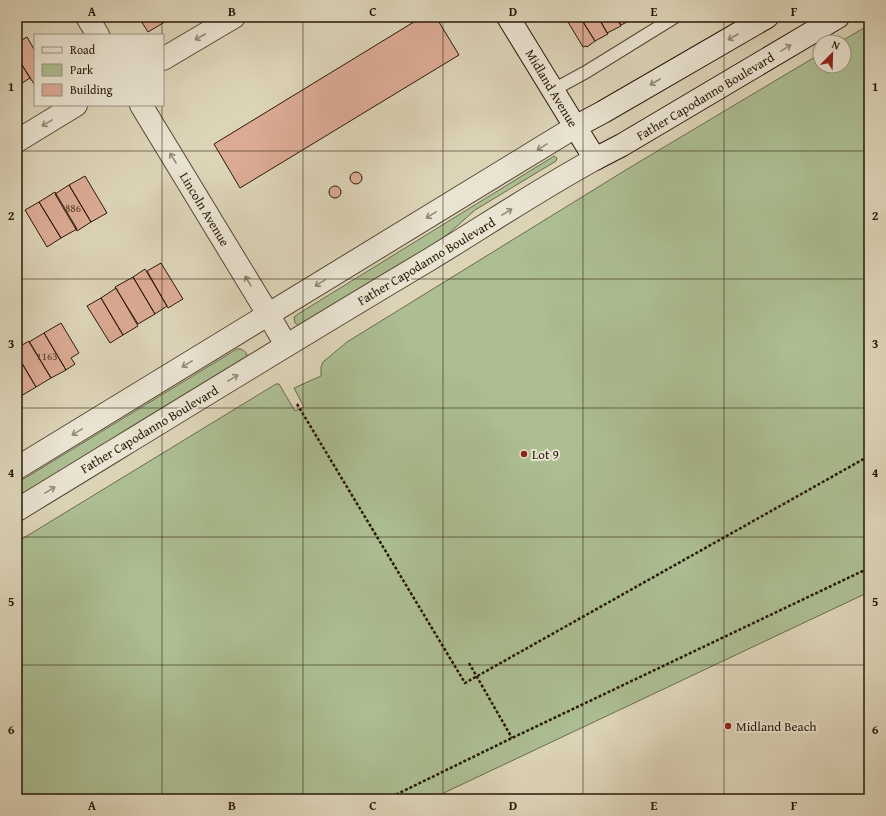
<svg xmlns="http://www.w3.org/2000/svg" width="886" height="816" viewBox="0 0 886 816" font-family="'Gentium Book Plus',serif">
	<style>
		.green { fill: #acbe92; stroke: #6a6b4e }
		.building { fill: #dcab95; stroke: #291809 }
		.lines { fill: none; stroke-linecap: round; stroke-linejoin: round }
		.service-casing { stroke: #564735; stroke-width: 14 }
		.minor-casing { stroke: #564735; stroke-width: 24 }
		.secondary-casing { stroke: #291809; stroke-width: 24 }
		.path { stroke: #291809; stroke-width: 2.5; stroke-dasharray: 3 2; stroke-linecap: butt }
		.service { stroke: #e9e3d1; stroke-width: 12 }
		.minor { stroke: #e9e3d1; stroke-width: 22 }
		.secondary { stroke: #e9e3d1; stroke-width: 22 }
		.oneway { stroke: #938877 }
		.grid { fill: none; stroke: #291809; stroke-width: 1; stroke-opacity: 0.55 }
		.poi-dot { fill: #8f2418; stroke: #e9e3d1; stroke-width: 1.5 }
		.labels { text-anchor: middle; stroke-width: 4; stroke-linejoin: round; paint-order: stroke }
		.number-label { font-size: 11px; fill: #563d2c }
		.street-label { font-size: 13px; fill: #291809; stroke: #e9e3d1 }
		.poi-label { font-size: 13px; fill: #291809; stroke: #e9e3d1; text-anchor: start }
		.neatline { fill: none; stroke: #291809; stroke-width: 1.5 }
		.grid-label { font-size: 13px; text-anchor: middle; font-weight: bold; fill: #291809 }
	</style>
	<rect width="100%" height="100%" fill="#ddd4b8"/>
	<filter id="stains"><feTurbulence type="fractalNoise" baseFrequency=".005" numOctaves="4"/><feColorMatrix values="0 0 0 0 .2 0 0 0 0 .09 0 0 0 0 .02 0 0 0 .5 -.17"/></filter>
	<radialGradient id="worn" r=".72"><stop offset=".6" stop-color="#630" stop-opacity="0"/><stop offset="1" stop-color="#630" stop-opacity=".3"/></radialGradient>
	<path class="green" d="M869,25V592L431,799H17V542L276,384H279L295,411L304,407L294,388L321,376V367L323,362L347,342L629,168L820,54V66H844V42H840Z
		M554,156L557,158L556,161L475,210L439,242L300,326L295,323L294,317L298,314L551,158Z
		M237,349C242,348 248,352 247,358L17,501V483Z"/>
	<path class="building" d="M147,17H173L148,32L141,21Z
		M422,17H436L459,55L240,188L214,144Z
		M565,17H580L595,41L587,47L586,46L583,47Z
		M580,17H598L608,34L595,41Z
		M598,17H616L621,26L607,33Z
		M616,17H634L635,18L621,25Z
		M27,37L35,51V83L34,84L17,57V43Z
		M17,57L30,78L19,85L17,81Z
		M350 178a6 6 0 1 1 12 0a6 6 0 1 1-12 0Z
		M85,176L107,213L91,222L69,185Z
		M69,185L91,222L77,231L55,194Z
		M329 192a6 6 0 1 1 12 0a6 6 0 1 1-12 0Z
		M55,192L77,229L61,238L39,202Z
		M39,202L61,238L47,247L25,210Z
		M161,263L183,299L168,308L147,271Z
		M145,269L167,306L155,314L133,277Z
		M133,277L155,314L138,324L115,287Z
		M116,288L138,326L123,335L101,298Z
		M101,298L123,335L110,343L87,306Z
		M61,323L79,353L71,358L75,364L66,370L44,333Z
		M44,333L66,370L51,378L29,342Z
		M29,341L51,378L36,387L17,355V348Z
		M17,355L36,387L21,396L17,390Z"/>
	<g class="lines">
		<g class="service-casing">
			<path id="service" d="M553,90L586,72L675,17"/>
		</g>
		<g class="minor-casing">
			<path id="minor" d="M87,17L98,35
				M163,59L234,17
				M141,105L268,314L286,345
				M17,141L76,105
				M17,468L575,127
				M17,510C153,427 289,343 427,261C483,227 538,190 595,159"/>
		</g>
		<g class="secondary-casing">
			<path id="secondary" d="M508,17L595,159L622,145L838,17
				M575,127L603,112L767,17"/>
		</g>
		<path class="path" d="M297,404L465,683L869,456
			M469,663L512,738
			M387,799L512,738L869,568"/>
		<use href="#service" class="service"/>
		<use href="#minor" class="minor"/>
		<use href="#secondary" class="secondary"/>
	</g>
	<defs><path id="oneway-shaft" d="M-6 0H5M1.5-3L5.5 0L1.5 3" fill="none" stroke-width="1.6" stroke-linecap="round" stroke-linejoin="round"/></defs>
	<g class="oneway">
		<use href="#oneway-shaft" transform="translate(200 37) rotate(150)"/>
		<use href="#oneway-shaft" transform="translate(733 37) rotate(150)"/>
		<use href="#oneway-shaft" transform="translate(786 48) rotate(-31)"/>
		<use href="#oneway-shaft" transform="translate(655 82) rotate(150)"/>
		<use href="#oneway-shaft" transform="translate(47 123) rotate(149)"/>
		<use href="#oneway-shaft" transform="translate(542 147) rotate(148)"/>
		<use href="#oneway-shaft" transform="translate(173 158) rotate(-122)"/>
		<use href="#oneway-shaft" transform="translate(507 212) rotate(-32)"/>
		<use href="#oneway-shaft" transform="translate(431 215) rotate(148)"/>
		<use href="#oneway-shaft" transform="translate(248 281) rotate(-121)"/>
		<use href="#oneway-shaft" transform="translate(320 283) rotate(148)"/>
		<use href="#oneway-shaft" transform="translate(187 364) rotate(149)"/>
		<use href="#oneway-shaft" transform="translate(233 378) rotate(-31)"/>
		<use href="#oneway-shaft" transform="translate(77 432) rotate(149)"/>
		<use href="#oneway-shaft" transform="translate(50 490) rotate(-31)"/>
	</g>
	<path class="grid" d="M162,17V35M303,17V799M443,17V799M583,17V799M724,17V799M162,105V799M17,151H869M17,279H869M17,408H869M17,537H869M17,665H869"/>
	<g class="poi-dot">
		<circle cx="524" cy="454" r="4"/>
		<circle cx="728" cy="726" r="4"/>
	</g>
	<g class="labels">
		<g class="number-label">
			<text x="73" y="212">886</text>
			<text x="47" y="360">1163</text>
		</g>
		<g class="street-label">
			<text transform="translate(552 88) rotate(59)" y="5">Midland Avenue</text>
			<text transform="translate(705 96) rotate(-31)" y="5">Father Capodanno Boulevard</text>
			<text transform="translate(205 209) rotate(59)" y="5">Lincoln Avenue</text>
			<text transform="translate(426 261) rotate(-31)" y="5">Father Capodanno Boulevard</text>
			<text transform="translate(149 429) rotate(-31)" y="5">Father Capodanno Boulevard</text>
		</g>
		<g class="poi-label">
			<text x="532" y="459">Lot 9</text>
			<text x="736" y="731">Midland Beach</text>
		</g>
	</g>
	<rect width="886" height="816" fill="none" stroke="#ddd4b8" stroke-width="44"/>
	<rect x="34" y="34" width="130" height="72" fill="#e9e3d1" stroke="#9c9281"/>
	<rect x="42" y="47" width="20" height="6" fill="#e9e3d1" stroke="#9c9281"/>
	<text x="70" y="54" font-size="12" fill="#291809">Road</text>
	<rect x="42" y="64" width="20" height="12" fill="#acbe92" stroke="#9c9281"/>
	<text x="70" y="74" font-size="12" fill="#291809">Park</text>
	<rect x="42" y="84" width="20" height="12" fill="#dcab95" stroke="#9c9281"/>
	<text x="70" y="94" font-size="12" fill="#291809">Building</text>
	<g transform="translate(832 54) rotate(23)"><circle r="19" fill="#e9e3d1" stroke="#9c9281"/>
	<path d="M0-3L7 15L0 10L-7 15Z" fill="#8f2418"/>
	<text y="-6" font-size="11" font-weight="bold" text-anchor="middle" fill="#291809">N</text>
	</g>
	<rect x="22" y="22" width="842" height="772" class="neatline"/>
	<g class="grid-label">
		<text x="92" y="16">A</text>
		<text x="232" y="16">B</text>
		<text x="373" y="16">C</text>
		<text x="513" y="16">D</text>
		<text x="654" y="16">E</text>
		<text x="794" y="16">F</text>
		<text x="11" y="91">1</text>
		<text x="875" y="91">1</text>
		<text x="11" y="220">2</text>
		<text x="875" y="220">2</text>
		<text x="11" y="348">3</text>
		<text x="875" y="348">3</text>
		<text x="11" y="477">4</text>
		<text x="875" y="477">4</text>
		<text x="11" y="606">5</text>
		<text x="875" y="606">5</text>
		<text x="11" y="734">6</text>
		<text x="875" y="734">6</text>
		<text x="92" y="810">A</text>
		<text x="232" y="810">B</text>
		<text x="373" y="810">C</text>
		<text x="513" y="810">D</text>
		<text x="654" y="810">E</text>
		<text x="794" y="810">F</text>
	</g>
	<rect width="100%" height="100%" filter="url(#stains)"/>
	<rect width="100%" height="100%" fill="url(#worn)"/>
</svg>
